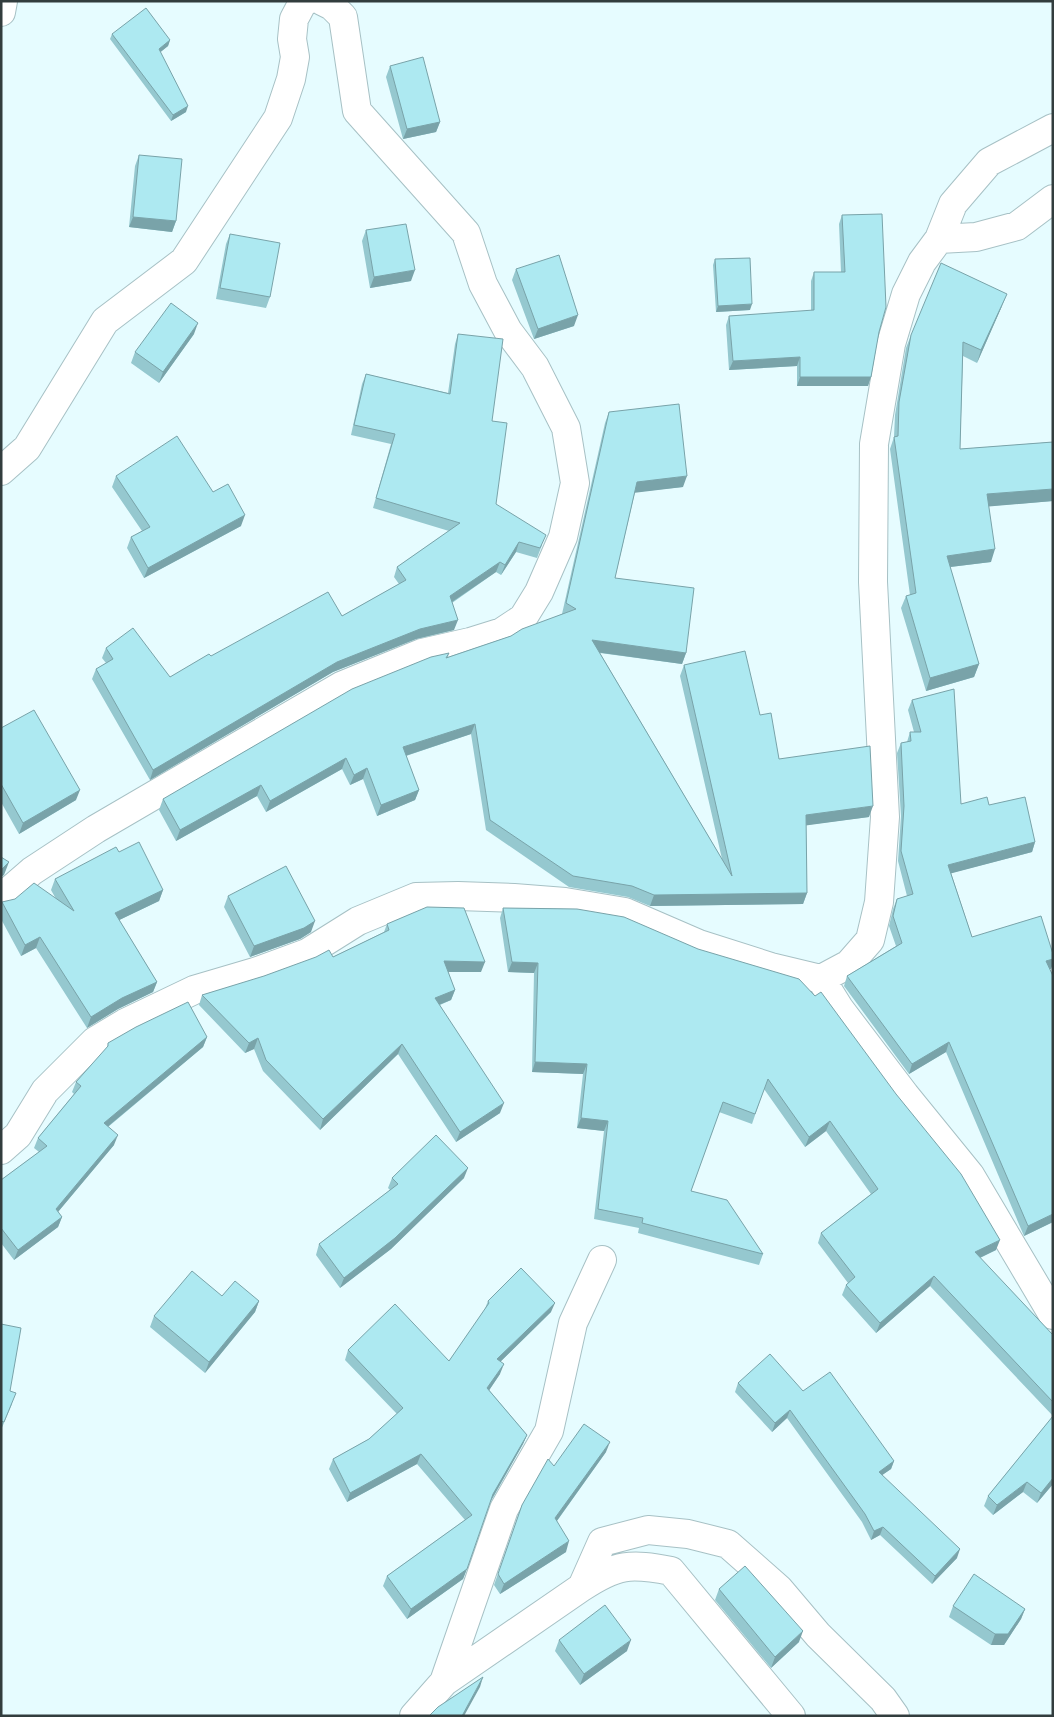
<svg xmlns="http://www.w3.org/2000/svg" width="1054" height="1717" viewBox="0 0 1054 1717" font-family="Merriweather,serif">
	<style>
		.lines { fill: none; stroke-linecap: round; stroke-linejoin: round }
		.minor-casing { stroke: #a7c1c5; stroke-width: 30 }
		.primary-casing { stroke: #a7c1c5; stroke-width: 30 }
		.minor { stroke: #fff; stroke-width: 28 }
		.primary { stroke: #fff; stroke-width: 28 }
		.wall { fill: #95c8cf }
		.shaded-wall { fill: #79a3a9 }
		.building { fill: #ade9f1; stroke: #79a3a9 }
	</style>
	<rect width="100%" height="100%" fill="#e6fcff"/>
	<g class="lines">
		<g class="minor-casing">
			<path id="minor" d="M939,239L953,204L989,162L1053,128
				M1,471L27,448L105,321L184,261L278,118L291,79L295,57L292,39L294,19L303,2L306,1
				M1,898L32,871L96,829L341,686L422,653L470,642L502,632L523,618L539,592L563,537L575,483L566,428L535,367L508,331L483,284L466,233L357,111L343,17L332,6L322,1
				M821,979L839,1008L905,1095L970,1175L1053,1315
				M1,1150L18,1135L45,1091L95,1041L125,1023L194,990L255,972L307,953L358,921L416,897L458,896L514,898L565,902L625,912L699,944L771,967L821,979L849,964L870,940L879,902L885,817L873,582L874,444L891,344L906,294L922,262L939,239L976,237L1017,226L1053,199
				M582,1587C617,1564 630,1563 671,1571L791,1716
				M444,1682L504,1509L549,1431L573,1323L602,1260
				M414,1716L444,1682L582,1587L602,1542L648,1530L688,1534L728,1544L779,1589L818,1635L883,1699L895,1716"/>
		</g>
		<g class="primary-casing">
			<path id="primary" d="M1,12L3,1"/>
		</g>
		<use href="#minor" class="minor"/>
		<use href="#primary" class="primary"/>
	</g>
	<path class="wall" d="M112,34L170,40L168,46L160,52L186,112L171,121L110,39Z
		M390,66L440,122L436,132L403,139L386,77Z
		M139,155L176,221L172,232L129,227L135,166Z
		M842,215L879,332L868,386H797V366L729,370L726,325L729,316L811,311V281L814,272H841L839,224Z
		M366,230L411,281L370,288L362,241Z
		M230,234L270,297L266,308L216,299L226,244Z
		M715,259L750,310L716,312L713,265Z
		M516,269L574,326L534,339L512,280Z
		M1002,306L977,363L963,356L960,449L1053,442V501L989,506L991,562L950,567L979,664L974,677L926,691L901,608L906,596L910,595L890,449L894,437L895,415L906,348L911,335Z
		M194,334L159,383L131,363L135,352Z
		M458,334L492,421L496,504L542,545L537,558L516,552L501,575L496,572L452,603L454,630L416,639L333,672L150,780L92,679L96,669L106,663L102,658L106,648L170,677L211,656L342,616L399,584L394,577L397,567L449,531L373,508L391,444L351,435L362,384L366,374L448,393L455,344Z
		M609,412L683,487L635,492L615,578L686,653L682,664L600,653L722,859L680,676L684,665L760,715L779,759L869,817L806,825L807,893L803,904L650,906L628,897L569,887L486,830L471,734L406,756L419,790L415,800L377,816L363,779L350,785L342,769L266,812L257,796L176,841L159,810L163,799L449,653L448,657L511,636L562,614L605,423Z
		M116,476L213,492L241,526L144,578L127,548L131,537L142,531L112,487Z
		M912,700L961,804L989,805L1035,842L1032,852L951,873L972,937L1053,954V963L1051,969H1049L1053,1222L1024,1236L946,1052L909,1074L844,986L847,976L896,946L889,926L893,909L897,899L907,896L898,861L901,816L897,753L901,743L907,742L910,732H914L908,710Z
		M1,728L76,800L19,834L1,802Z
		M119,852L163,890L159,901L119,920L157,982L153,992L118,1009L87,1028L36,948L21,956L1,919V905L2,902L56,899L51,890L55,879Z
		M228,896L311,932L300,939L250,957L224,907Z
		M503,908L577,909L996,1250L980,1258L1053,1335V1484L1037,1503L1023,1492L993,1515L984,1506L988,1496L1053,1416L930,1286L876,1333L842,1295L846,1285L848,1283L818,1243L821,1233L871,1194L826,1131L805,1147L764,1089L752,1124L719,1112L691,1191L763,1254L759,1265L638,1233L639,1228L594,1219L604,1131L577,1128L583,1074L532,1072L534,973L508,972L500,918Z
		M387,924L481,972H448L455,990L451,1000L440,1005L500,1113L456,1142L398,1054L320,1130L263,1071L254,1049L245,1053L199,1005L202,995L333,957L384,932Z
		M207,1037L203,1047L108,1127L114,1145L58,1212L62,1217L58,1227L14,1260L1,1243V1180L39,1152L34,1148L38,1138L74,1094L72,1092L76,1082L107,1048L108,1043Z
		M392,1178H464L391,1249L340,1288L316,1255L319,1244L390,1190L388,1188Z
		M222,1296L259,1301L255,1312L205,1373L150,1327L154,1316Z
		M488,1301L551,1312L500,1362V1374L489,1390L527,1435L523,1444L490,1503L463,1579L407,1619L383,1586L387,1576L465,1520L417,1464L347,1502L329,1469L333,1459L369,1439L397,1414L345,1360L348,1350L449,1361L484,1311Z
		M1,1324L12,1404L1,1430Z
		M738,1383L803,1391L894,1461L891,1469L882,1475L957,1558L932,1584L880,1535L871,1540L862,1522L787,1418L772,1432L735,1392Z
		M606,1452L557,1521L566,1552L500,1594L494,1585L522,1505L554,1466Z
		M719,1589L799,1642L771,1668L715,1600Z
		M953,1606L1025,1609L1021,1619L1004,1645H991L949,1617Z
		M559,1640L627,1651L580,1685L555,1651Z"/>
	<path class="shaded-wall" d="M170,40L168,46L157,55L159,49Z
		M188,106L186,112L171,121L173,115Z
		M440,122L436,132L403,139L407,129Z
		M133,217L176,221L172,232L129,227Z
		M415,270L411,281L370,288L374,277Z
		M1007,294L1002,306L977,363L981,350Z
		M752,304L750,310L716,312L718,306Z
		M578,315L574,326L534,339L538,329Z
		M198,323L194,334L159,383L163,372Z
		M800,357L797,366L729,370L733,361Z
		M800,377H871L868,386H797Z
		M687,476L683,487L633,493L637,482Z
		M1053,489V501L983,507L987,494Z
		M245,515L241,526L144,578L148,568Z
		M519,542L516,552L501,575L505,565Z
		M995,549L991,562L942,568L947,556Z
		M500,562L496,572L446,606L450,596Z
		M458,620L454,630L416,639L333,672L150,780L153,770L337,662L420,629Z
		M592,640L686,653L682,664L588,651Z
		M979,664L974,677L926,691L930,678Z
		M475,724L471,734L399,758L403,747Z
		M346,758L342,769L266,812L270,801Z
		M367,768L363,779L350,785L354,775Z
		M261,785L257,796L176,841L180,830Z
		M80,790L76,800L19,834L23,823Z
		M419,790L415,800L377,816L381,805Z
		M873,806L869,817L802,826L806,815Z
		M1035,842L1032,852L945,875L948,865Z
		M9,862L4,875L1,877V870Z
		M163,890L159,901L111,924L115,913Z
		M807,893L803,904L650,906L654,895Z
		M315,921L311,932L300,939L250,957L254,946Z
		M40,937L36,948L21,956L25,945Z
		M1053,959V963L1051,969L1042,971L1046,961Z
		M444,961L485,962L481,972H440Z
		M512,962L538,963L534,973L508,972Z
		M157,982L153,992L118,1009L87,1028L91,1017L122,998Z
		M455,990L451,1000L431,1008L435,998Z
		M207,1037L203,1047L100,1133L104,1123Z
		M258,1038L254,1049L245,1053L249,1043Z
		M949,1042L946,1052L909,1074L912,1064Z
		M402,1044L398,1054L320,1130L323,1119Z
		M535,1062L587,1064L583,1074L532,1072Z
		M504,1103L500,1113L456,1142L460,1132Z
		M581,1118L608,1121L604,1131L577,1128Z
		M830,1121L826,1131L805,1147L809,1137Z
		M118,1135L114,1145L52,1219L56,1209Z
		M468,1168L464,1178L391,1249L340,1288L344,1278Z
		M1053,1214V1222L1024,1236L1028,1226Z
		M62,1217L58,1227L14,1260L18,1250Z
		M1000,1240L996,1250L971,1262L975,1252Z
		M934,1276L930,1286L876,1333L880,1323Z
		M259,1301L255,1312L205,1373L209,1362Z
		M555,1303L551,1312L493,1369L497,1359Z
		M504,1364L500,1374L484,1398L487,1388Z
		M790,1410L787,1418L772,1432L775,1423Z
		M527,1435L523,1444L489,1504L493,1494Z
		M610,1442L606,1452L551,1529L555,1518Z
		M421,1454L417,1464L347,1502L350,1493Z
		M894,1461L891,1469L875,1480L879,1472Z
		M1053,1478V1484L1037,1503L1041,1493Z
		M1027,1482L1023,1492L993,1515L997,1505Z
		M883,1527L880,1535L871,1540L874,1531Z
		M569,1541L566,1552L500,1594L504,1584Z
		M960,1549L957,1558L932,1584L935,1576Z
		M467,1569L463,1579L407,1619L411,1609Z
		M1025,1609L1021,1619L1004,1645H991L995,1634Z
		M803,1631L799,1642L771,1668L775,1657Z
		M631,1640L627,1651L580,1685L584,1674Z
		M483,1677L480,1687L464,1716H462Z"/>
	<path class="building" d="M146,8L170,40L159,49L188,106L173,115L112,34Z
		M423,57L440,122L407,129L390,66Z
		M139,155L182,159L176,221L133,217Z
		M882,214L886,307L879,332L871,377H800V357L733,361L729,316L814,310V272H845L842,215Z
		M406,224L415,270L374,277L366,230Z
		M230,234L280,243L270,297L220,288Z
		M559,255L578,315L538,329L516,269Z
		M750,258L752,304L718,306L715,259Z
		M941,263L1007,294L981,350L963,342L960,449L1053,442V489L987,494L995,549L947,556L979,664L930,678L906,596L916,593L894,437L898,436L899,402L911,335Z
		M171,303L198,323L163,372L135,352Z
		M458,334L503,339L492,421L507,423L496,504L546,535L540,548L519,542L505,565L500,562L450,596L458,620L420,629L337,662L153,770L96,669L113,659L106,648L133,628L170,677L209,654L211,656L328,592L342,616L406,580L397,567L460,523L376,498L395,434L354,425L366,374L450,394Z
		M679,404L687,476L637,482L615,578L694,588L686,653L592,640L732,876L684,665L745,651L760,715L771,713L779,759L870,746L873,806L806,815L807,893L654,895L632,886L573,876L490,820L475,724L403,747L419,790L381,805L367,768L354,775L346,758L270,801L261,785L180,830L163,799L352,689L431,657L449,653L446,658L511,636L522,629L576,609L566,603L609,412Z
		M177,436L213,492L228,484L245,515L148,568L131,537L150,527L116,476Z
		M954,689L961,804L987,797L989,805L1025,797L1035,842L948,865L972,937L1041,916L1053,954V959L1046,961L1053,976V1214L1028,1226L949,1042L912,1064L847,976L902,943L893,916L897,899L913,894L901,851L904,806L901,743L911,741L910,732H921L912,700Z
		M34,710L80,790L23,823L1,784V728Z
		M139,842L163,890L115,913L157,982L122,998L91,1017L40,937L25,945L2,902L15,899L34,883L74,911L55,879L116,847L119,852Z
		M1,857L9,862L1,870Z
		M286,866L315,921L304,928L254,946L228,896Z
		M427,907L464,908L485,962L444,961L455,990L435,998L504,1103L460,1132L402,1044L323,1119L266,1060L258,1038L249,1043L202,995L264,976L316,957L329,950L333,957L389,930L387,924Z
		M503,908L577,909L624,917L698,949L799,979L815,996L821,992L896,1094L961,1174L1000,1240L975,1252L1053,1335V1402L934,1276L880,1323L846,1285L855,1277L821,1233L878,1189L830,1121L809,1137L768,1079L755,1114L723,1102L691,1191L727,1200L763,1254L642,1223L643,1218L598,1209L608,1121L581,1118L587,1064L535,1062L538,963L512,962Z
		M188,1002L207,1037L104,1123L118,1135L56,1209L62,1217L18,1250L1,1228V1180L47,1146L38,1138L81,1086L76,1082L108,1046V1043L136,1027Z
		M436,1135L468,1168L395,1238L344,1278L319,1244L398,1184L392,1178Z
		M521,1268L555,1303L497,1359L504,1364L487,1388L527,1435L493,1494L467,1569L411,1609L387,1576L472,1515L421,1454L350,1493L333,1459L369,1439L403,1408L348,1350L395,1304L449,1361L489,1303L488,1301Z
		M192,1271L222,1296L235,1281L259,1301L209,1362L154,1316Z
		M1,1324L21,1328L10,1391L16,1393L4,1422L1,1421Z
		M770,1354L803,1391L830,1372L894,1461L879,1472L960,1549L935,1576L883,1527L874,1531L865,1514L790,1410L775,1423L738,1383Z
		M1053,1416V1478L1041,1493L1027,1482L997,1505L988,1496Z
		M584,1424L610,1442L555,1518L569,1541L504,1584L498,1574L522,1505L548,1459L554,1466Z
		M745,1566L803,1631L775,1657L719,1589Z
		M974,1574L1025,1609L1008,1634H995L953,1606Z
		M605,1605L631,1640L584,1674L559,1640Z
		M483,1677L462,1716H429L438,1707Z"/>
	<rect width="1054" height="1717" fill="none" stroke="#323d3e" stroke-width="5"/>
</svg>
